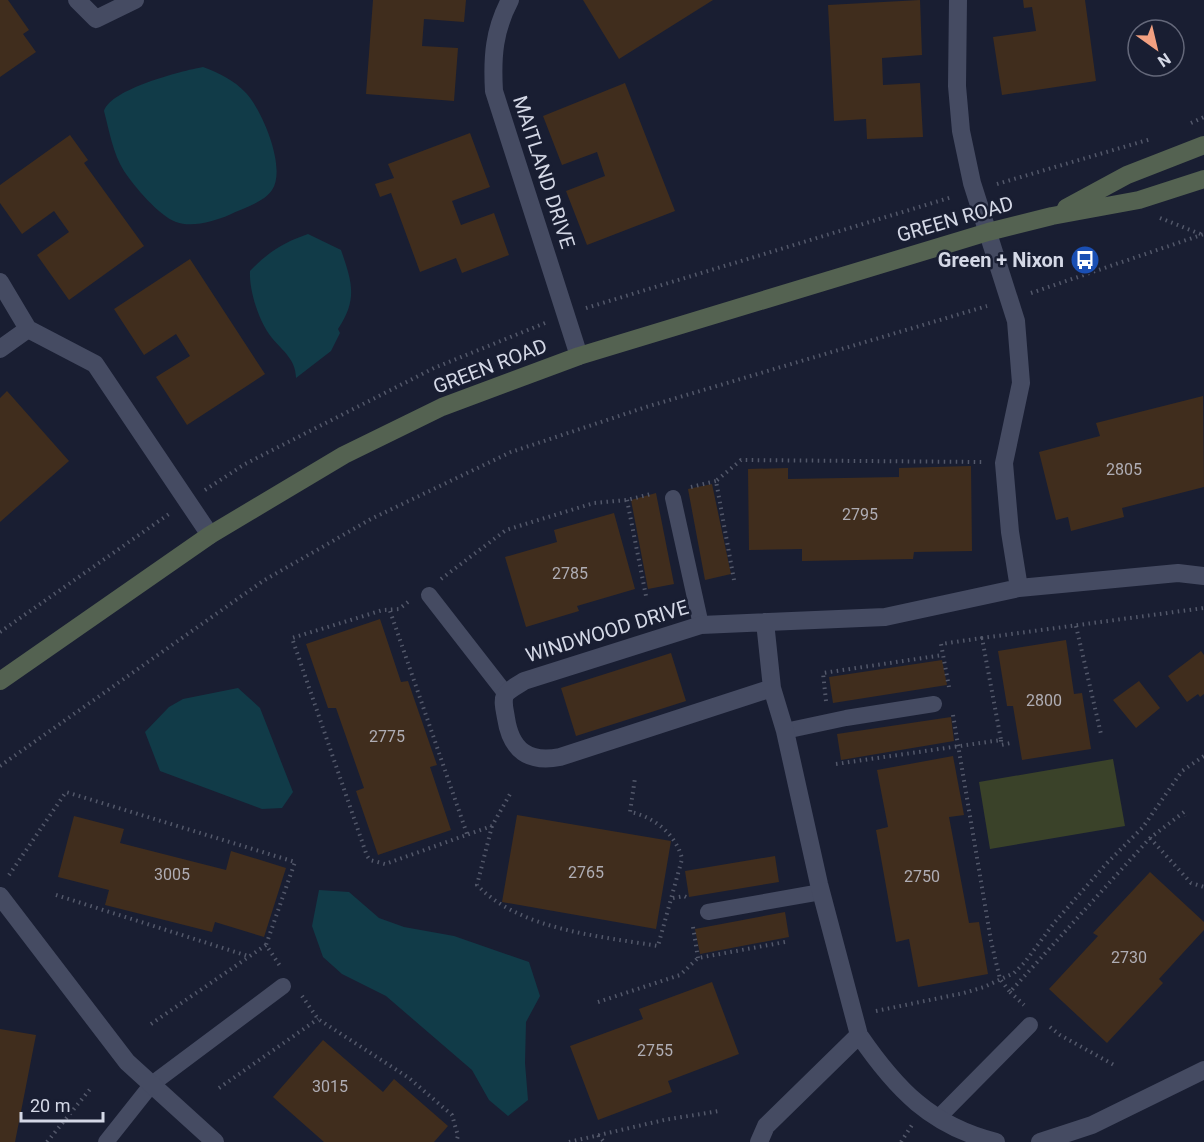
<svg xmlns="http://www.w3.org/2000/svg" width="1204" height="1142" viewBox="0 0 1204 1142" font-family="Roboto,sans-serif">
	<style>
		.green { fill: #3a4229 }
		.water { fill: #113b48 }
		.building { fill: #402d1d }
		.lines { fill: none; stroke-linecap: round; stroke-linejoin: round }
		.path { stroke: #53586a; stroke-width: 4; stroke-dasharray: 1.5 4.5; stroke-linecap: butt }
		.lane { stroke: #454b62; stroke-width: 16 }
		.street { stroke: #454b62; stroke-width: 18 }
		.secondary { stroke: #546251; stroke-width: 18 }
		.labels { text-anchor: middle; stroke-width: 5; stroke-linejoin: round; paint-order: stroke }
		.number-label { font-size: 16px; fill: #afadb4 }
		.street-label { font-size: 20px; fill: #d4d8e6; stroke: #191e32 }
		.poi-label { font-size: 20px; font-weight: bold; fill: #d4d8e6; stroke: #191e32; text-anchor: end }
	</style>
	<rect width="100%" height="100%" fill="#191e32"/>
	<path class="green" d="M1113,759L1125,826L990,849L979,782Z"/>
	<path class="water" d="M203,67C219,73 234,80 246,93C262,110 287,168 272,190C263,203 243,208 229,215C215,221 192,228 176,222C159,216 134,186 124,171C113,154 109,130 104,111C111,89 181,71 203,67Z
		M308,234L341,250C352,282 358,299 338,329L340,333L331,351L296,378C296,360 283,351 272,338C259,322 249,291 250,271C267,253 284,242 308,234Z
		M238,688L260,708L293,792L282,808L262,809L160,771L145,732L169,707L183,699Z
		M319,890L349,892L379,918L404,927L454,936L529,962L540,996L526,1022L525,1063L528,1100L508,1116L489,1100L472,1070L386,996L342,974L323,957L312,926Z"/>
	<path class="building" d="M0,0H8L29,30L23,34L36,52L0,77Z
		M373,0H466L464,22L424,19L422,46L458,48L454,101L366,94Z
		M583,0H713L619,59Z
		M920,0L922,55L882,58L883,85L920,83L923,137L867,139L866,119L834,121L828,5Z
		M1023,0H1085L1096,81L1002,95L993,37L1036,31L1032,7L1024,8Z
		M625,83L675,211L587,245L566,191L605,176L597,152L562,165L543,116Z
		M470,133L490,187L452,201L461,225L494,213L509,255L462,273L456,258L420,272L391,193L380,197L375,184L394,178L388,164Z
		M70,135L88,160L84,163L144,246L69,300L37,255L69,232L54,211L22,234L0,203V185Z
		M190,259L265,374L187,425L156,377L190,356L176,334L144,355L114,309Z
		M7,391L69,461L0,522V398Z
		M1203,396L1204,487L1122,508L1124,517L1071,531L1068,517L1056,520L1039,452L1100,436L1096,423Z
		M971,466L972,551L914,552L913,559L802,561V549L749,550L748,469L788,468V479L899,477V468Z
		M712,484L731,574L705,580L688,489Z
		M656,493L674,584L648,589L631,500Z
		M614,513L635,589L577,606L579,611L526,627L505,557L557,542L554,530Z
		M380,619L401,682L408,681L437,765L430,767L451,830L378,855L356,791L364,788L336,708H328L306,644Z
		M1066,640L1074,694L1082,693L1091,749L1022,760L1013,706H1007L998,651Z
		M1201,651L1204,655V694L1200,697L1198,694L1187,702L1168,676Z
		M671,653L686,701L576,736L561,688Z
		M942,660L947,685L833,703L829,677Z
		M1139,681L1160,708L1136,728L1113,700Z
		M951,717L954,741L841,760L837,734Z
		M953,756L964,815L949,817L969,923L979,922L988,974L918,987L909,939L896,942L876,830L888,827L877,770Z
		M517,815L671,841L656,929L502,902Z
		M74,816L124,829L120,843L226,870L231,851L286,868L264,937L215,922L212,932L105,905L109,890L58,877Z
		M775,856L779,882L689,897L685,871Z
		M1150,872L1204,922V930L1159,979L1163,983L1107,1043L1049,989L1098,936L1093,933Z
		M785,912L789,937L700,954L695,929Z
		M712,982L739,1054L668,1081L672,1092L598,1120L570,1046L643,1019L639,1009Z
		M0,1029L36,1035L15,1142H0Z
		M323,1040L383,1092L394,1079L448,1126L434,1142H324L273,1097Z"/>
	<g class="lines">
		<path class="path" d="M1191,123L1204,117
			M997,184L1151,139
			M1160,218L1203,235
			M1085,260L1090,274
			M1031,293L1204,234
			M586,308L952,197
			M691,487L716,481
			M205,490L245,464L434,368L545,323
			M627,500L646,596
			M441,579L506,530L594,503L627,500L651,494
			M734,580L716,481L741,460L982,462
			M408,602L399,609L383,610L292,638L367,856L370,860L385,864L492,826L510,794
			M390,611L467,834
			M1076,626L1101,734
			M0,632L169,514
			M949,687L941,644L982,638
			M826,701L823,673L943,655
			M953,715L991,941L1000,979L1010,992L1150,838L1184,812L1186,816
			M1001,740V745L1011,743
			M836,764L1001,740L982,638L1204,608
			M0,766L263,581L371,519L511,452L646,407L987,306
			M492,826L477,885C520,930 599,936 658,946L682,859C677,835 653,816 630,812L635,778
			M1150,838L1191,883L1204,887
			M9,875L66,792L295,862L266,945
			M56,895L248,956
			M673,898L684,896L690,899
			M693,927L698,958
			M1010,992L1024,1005
			M302,996L318,1019L409,1078L452,1115L458,1136L456,1142
			M598,1002L680,975L698,958L785,942
			M876,1011L964,993L984,987L1014,973L1025,962L1054,923L1107,863L1143,827L1182,771L1204,756
			M151,1024L266,945L280,966
			M1050,1027L1060,1035L1114,1065
			M219,1088L318,1019
			M598,1135L604,1142
			M47,1142L91,1088
			M569,1142L664,1120L719,1111
			M901,1142L912,1125"/>
		<path class="lane" d="M673,498L701,625
			M429,595L506,694
			M785,731L846,718L934,704
			M708,912L821,892
			M938,1118L1030,1025
			M106,1142L152,1084L283,986"/>
		<path class="street" d="M77,0L96,19L135,0
			M510,0C494,30 492,57 494,91L579,356
			M958,0L957,86L961,131L972,183L1016,321L1021,383L1004,463L1010,532L1019,588
			M0,282L28,329L95,364L210,535
			M0,349L28,329
			M772,688L560,757C529,763 511,751 506,718C505,711 502,702 505,695C508,690 518,685 524,681L701,625L885,617L1019,588L1178,573L1204,576
			M0,896L127,1062L215,1142
			M859,1035C896,1089 931,1126 996,1142
			M759,1142L766,1126L859,1035L819,884L785,731L772,688L765,622
			M1040,1142L1092,1125L1204,1070"/>
		<path class="secondary" d="M1066,208L1127,175L1204,145
			M0,681L210,535L344,455L442,407L579,356L988,232L1052,216L1139,200L1204,179"/>
	</g>
	<defs>
		<g id="bus-disc" transform="scale(1.5)"><circle r="9.5" fill="#1a4fb4" stroke="#191e32"/><path d="M-5-6H5V4H4V6H2V4H-2V6H-4V4H-5ZM-3.5-4V0h7V-4ZM-3.5 1.2v1.5H-2V1.2ZM2 1.2v1.5H3.5V1.2Z" fill="#fff"/></g>
	</defs>
	<g fill-rule="evenodd">
		<use href="#bus-disc" x="1085" y="260"/>
	</g>
	<g class="labels">
		<g class="number-label">
			<text x="1124" y="475">2805</text>
			<text x="860" y="520">2795</text>
			<text x="570" y="579">2785</text>
			<text x="1044" y="706">2800</text>
			<text x="387" y="742">2775</text>
			<text x="586" y="878">2765</text>
			<text x="172" y="880">3005</text>
			<text x="922" y="882">2750</text>
			<text x="1129" y="963">2730</text>
			<text x="655" y="1056">2755</text>
			<text x="330" y="1092">3015</text>
		</g>
		<g class="street-label">
			<text transform="translate(544 172) rotate(72)" y="7">MAITLAND DRIVE</text>
			<text transform="translate(955 219) rotate(-16)" y="7">GREEN ROAD</text>
			<text transform="translate(490 366) rotate(-21)" y="7">GREEN ROAD</text>
			<text transform="translate(607 631) rotate(-17)" y="7">WINDWOOD DRIVE</text>
		</g>
		<g class="poi-label">
			<text x="1064" y="267">Green + Nixon</text>
		</g>
	</g>
	<g transform="translate(1156 48) rotate(146)"><circle r="28" fill="#191e32" stroke="#64687a" stroke-width="1.5"/>
	<path d="M0-4.5L10 22L0 15L-10 22Z" fill="#f2a081"/>
	<text y="-9" font-size="16" font-weight="bold" text-anchor="middle" fill="#d4d8e6">N</text>
	</g>
	<path d="M21 1112v9h82v-9" fill="none" stroke="#d4d8e6" stroke-width="3"/>
	<text x="30" y="1112" font-size="18" fill="#d4d8e6" stroke="#191e32" stroke-width="4.5" paint-order="stroke">20 m</text>
</svg>
